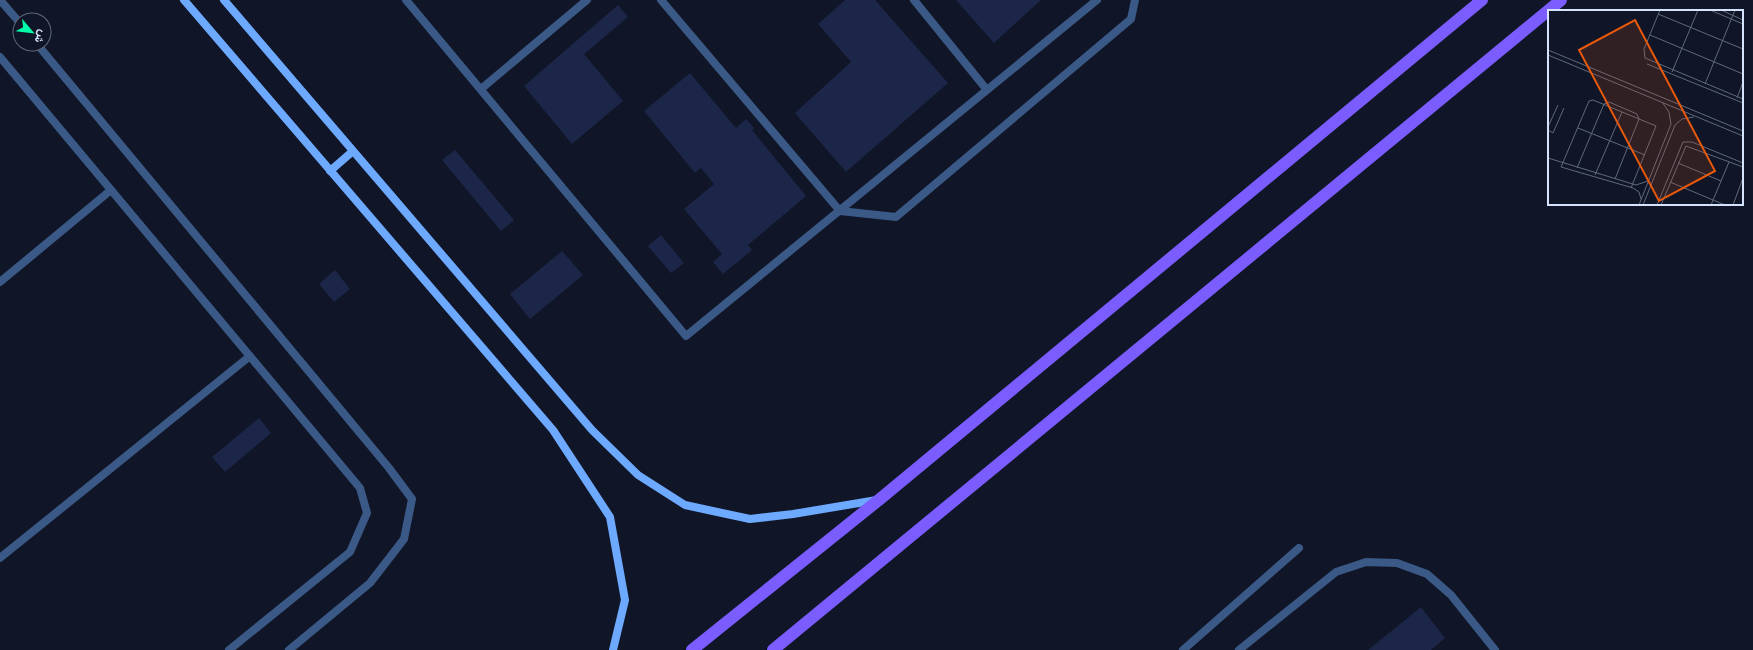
<svg xmlns="http://www.w3.org/2000/svg" width="1753" height="650" viewBox="0 0 1753 650" font-family="Ubuntu,Vazirmatn,sans-serif">
	<style>
		.building { fill: #1c2648 }
		.lines { fill: none; stroke-linecap: round; stroke-linejoin: round }
		.service { stroke: #3b5986; stroke-width: 8 }
		.tertiary { stroke: #3b5986; stroke-width: 8 }
		.secondary { stroke: #6da9ff; stroke-width: 8 }
		.primary { stroke: #7b5dff; stroke-width: 12 }
		.inset-road { fill: none; stroke: #5f687d; stroke-width: 1 }
		.view { fill: #e8590c; fill-opacity: 0.15; stroke: #e8590c; stroke-width: 2 }
		.inset-edge { fill: none; stroke: #d6e3ff; stroke-width: 2 }
	</style>
	<rect width="100%" height="100%" fill="#101627"/>
	<path class="building" d="M845,0H875L948,83L846,172L795,113L851,62L818,24Z
		M956,0H1041L994,43Z
		M618,5L628,17L584,54L623,101L572,144L524,86Z
		M690,73L736,128L746,119L754,128L752,130L806,196L748,245L752,250L723,274L713,262L722,254L684,209L714,184L701,168L695,173L644,111Z
		M455,150L514,220L501,231L442,160Z
		M661,235L684,263L671,273L648,246Z
		M562,251L583,275L530,319L510,294Z
		M335,270L350,289L334,302L319,284Z
		M259,418L271,433L225,472L212,457Z
		M1421,607L1445,638L1431,650H1368Z"/>
	<g class="lines">
		<path class="service" d="M406,0L686,336L1097,0
			M661,0L840,211L896,217L1131,19L1135,0
			M914,0L987,90
			M481,89L587,0
			M0,282L111,190
			M0,558L250,356"/>
		<path class="tertiary" d="M0,0L20,23
			M37,44L389,468L412,499L404,539L370,583L289,650
			M0,57L360,488L367,513L350,552L229,650
			M1183,650L1299,548
			M1239,650L1336,572L1366,562L1397,563L1427,574L1451,595L1495,650"/>
		<path class="secondary" d="M184,0L553,430L610,517L625,600L613,650
			M224,0L592,430L638,475L685,505L750,519L793,514L877,500
			M330,171L353,151"/>
		<path class="primary" d="M692,650L880,499L1482,0
			M773,650L1561,0"/>
	</g>
	<g transform="translate(1548 10)">
		<rect width="195" height="195" fill="#101627"/>
		<path class="inset-road" d="M112,0L96,39L97,48L195,89M162,0L195,14M173,0L195,10M110,4L195,39M102,25L195,64M0,40L195,121M0,45L195,126M99,54L195,93M124,62L150,0M157,74L187,0M189,88L195,72M0,117L10,95M30,118L97,145M0,120L5,123L16,98M0,148L88,175L100,171M130,153L173,171M29,158L56,94L61,92L89,104L91,109L67,169M47,165L74,102M122,172L177,195M83,178L108,116L45,90L41,91L13,157L85,178L91,182L93,189M91,195L123,114L121,102L114,92M95,195L127,115L134,109L146,107M109,195L135,132H144L195,153M113,195L138,136L195,157M163,195L181,152M185,195L195,168"/>
		<path class="view" d="M87,10L167,161L111,191L31,40Z"/>
		<rect width="195" height="195" class="inset-edge"/>
	</g>
	<g transform="translate(32 32) rotate(118)"><circle r="19" fill="#101627" stroke="#5f687d"/>
	<path d="M0-3L7 15L0 10L-7 15Z" fill="#02fea9"/>
	<text y="-6" font-size="11" font-weight="bold" text-anchor="middle" fill="#d6e3ff">ش</text>
	</g>
</svg>
